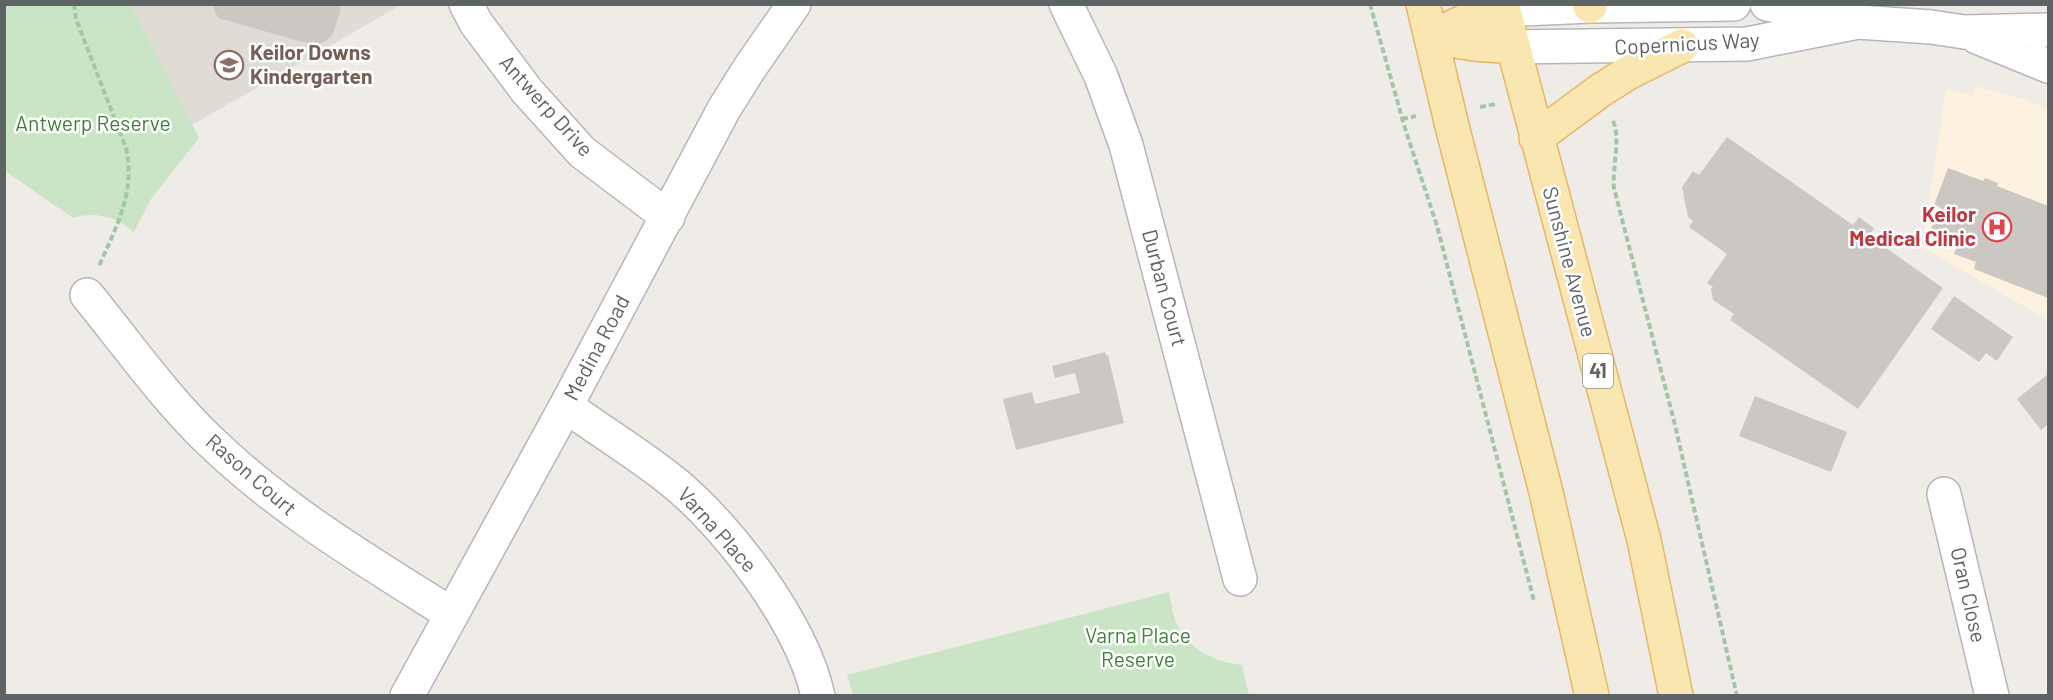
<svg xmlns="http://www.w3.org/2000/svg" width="2053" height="700" viewBox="0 0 2053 700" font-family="Barlow,sans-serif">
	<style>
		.commercial { fill: #fcf2df }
		.education { fill: #dfdcd5 }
		.green { fill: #c9e5c5 }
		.building { fill: #cbc7c3 }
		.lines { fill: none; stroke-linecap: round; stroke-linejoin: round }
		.minor-casing { stroke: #b4b7ba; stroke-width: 36 }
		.major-casing { stroke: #e9b567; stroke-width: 36 }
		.path { stroke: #a0c8a7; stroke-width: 4; stroke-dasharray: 6 3; stroke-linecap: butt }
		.minor { stroke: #fff; stroke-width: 33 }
		.major { stroke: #fae6b1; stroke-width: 33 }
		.labels { text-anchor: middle; stroke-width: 5; stroke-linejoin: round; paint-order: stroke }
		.shield { fill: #fff; stroke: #8e9294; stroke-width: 1.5 }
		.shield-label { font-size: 20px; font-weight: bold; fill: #5e6366 }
		.street-label { font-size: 21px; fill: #5e6366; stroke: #fff }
		.education-label { font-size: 21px; font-weight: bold; fill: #785e54; stroke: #fff; text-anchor: start }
		.park-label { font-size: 21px; fill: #40813a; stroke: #fff }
		.health-label { font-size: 21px; font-weight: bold; fill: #be3a42; stroke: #fff; text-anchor: end }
	</style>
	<rect width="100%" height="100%" fill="#efece7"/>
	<path class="commercial" d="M1975,86L2026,100L2048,109V320L1922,247L1946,89L1973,95Z"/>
	<path class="education" d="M131,5H401L192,125Z"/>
	<path class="green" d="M4,5H131L199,138L151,199L134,232C116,217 96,211 73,218L5,171Z
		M1169,592C1171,601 1172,611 1175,620C1186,648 1213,662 1242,665L1249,695H853L847,675Z"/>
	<path class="building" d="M212,4H339L341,9L332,36L317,46L218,18Z
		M1727,137L1853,225L1859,217L1874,228L1869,236L1943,288L1858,409L1730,320L1734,314L1713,300L1711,289L1713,287L1707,283L1727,254L1689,227L1693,221L1688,217L1682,187L1693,171L1699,175Z
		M1948,168L1983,181L1985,178L1998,183L1997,186L2048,206V298L1974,269L1976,262L1954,254L1957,245L1929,234L1940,207L1934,205Z
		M1954,296L2013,337L1997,361L1986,353L1979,362L1931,329Z
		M1105,352L1106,356L1108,355L1124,423L1016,450L1003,399L1032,392L1035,404L1080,393L1075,373L1055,378L1052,366Z
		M2048,374V424L2041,430L2017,399Z
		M1755,396L1847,432L1831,472L1739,436Z"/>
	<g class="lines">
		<g class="minor-casing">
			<path id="minor" d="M466,4L476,23L527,91L582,152L668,217
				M1066,4L1101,76L1126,145L1240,579
				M1767,4L1858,22L1931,27L1964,32L2048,30
				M1503,10L1590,6L1734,4
				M1977,37L2048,66
				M1514,47L1747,44L1858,22
				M87,295C127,344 164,397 210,441C284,512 366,560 451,614
				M566,406C599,430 635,452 667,477C726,522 802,623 818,696
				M1944,494L1992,696
				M407,696L566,406L724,109L749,69L794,4"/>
		</g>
		<g class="major-casing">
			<path id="major" d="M1423,4L1452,126L1546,492L1592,696
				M1502,4L1644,540L1676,696
				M1589,4L1590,6
				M1432,37L1474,44L1514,47
				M1432,37L1469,19L1503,10
				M1536,138L1601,90L1628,73L1682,46"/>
		</g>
		<path class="path" d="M74,4L76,19L126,148C136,192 116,227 99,266
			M1370,4L1404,125L1437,226L1534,601
			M1480,107L1496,104
			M1402,119L1416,116
			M1613,121C1621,138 1612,169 1614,188L1675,425L1737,696"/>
		<use href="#minor" class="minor"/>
		<use href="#major" class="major"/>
	</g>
	<defs>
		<g id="school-ring" transform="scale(1.5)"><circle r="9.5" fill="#fff" stroke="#8d6e63" stroke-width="1.5"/><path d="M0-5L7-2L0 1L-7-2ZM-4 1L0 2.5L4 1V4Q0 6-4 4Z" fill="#8d6e63"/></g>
		<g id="hospital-ring" transform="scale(1.5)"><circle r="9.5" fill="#fff" stroke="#e0444e" stroke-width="1.5"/><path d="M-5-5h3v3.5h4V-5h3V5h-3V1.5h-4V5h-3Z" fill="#e0444e"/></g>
	</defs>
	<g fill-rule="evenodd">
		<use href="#school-ring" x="229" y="65"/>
		<use href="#hospital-ring" x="1997" y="227"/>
	</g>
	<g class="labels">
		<rect class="shield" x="1583" y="354" width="30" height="34" rx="4.5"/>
		<g class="shield-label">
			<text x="1598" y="378">41</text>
		</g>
		<g class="street-label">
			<text transform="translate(1687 44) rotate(-3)" y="7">Copernicus Way</text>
			<text transform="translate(546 106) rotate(48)" y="7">Antwerp Drive</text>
			<text transform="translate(1569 262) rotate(75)" y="7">Sunshine Avenue</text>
			<text transform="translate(1164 288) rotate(75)" y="7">Durban Court</text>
			<text transform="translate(597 348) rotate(-62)" y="7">Medina Road</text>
			<text transform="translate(251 475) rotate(41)" y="7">Rason Court</text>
			<text transform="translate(717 530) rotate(48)" y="7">Varna Place</text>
			<text transform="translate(1968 595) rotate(77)" y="7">Oran Close</text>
		</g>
		<g class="education-label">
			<text x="250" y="60">Keilor Downs<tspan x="250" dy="24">Kindergarten</tspan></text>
		</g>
		<g class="park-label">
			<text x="93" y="131">Antwerp Reserve</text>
			<text x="1138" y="643">Varna Place<tspan x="1138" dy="24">Reserve</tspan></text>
		</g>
		<g class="health-label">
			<text x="1976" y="222">Keilor<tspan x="1976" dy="24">Medical Clinic</tspan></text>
		</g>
	</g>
	<rect width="2053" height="700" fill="none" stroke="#5e6366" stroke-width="12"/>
</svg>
